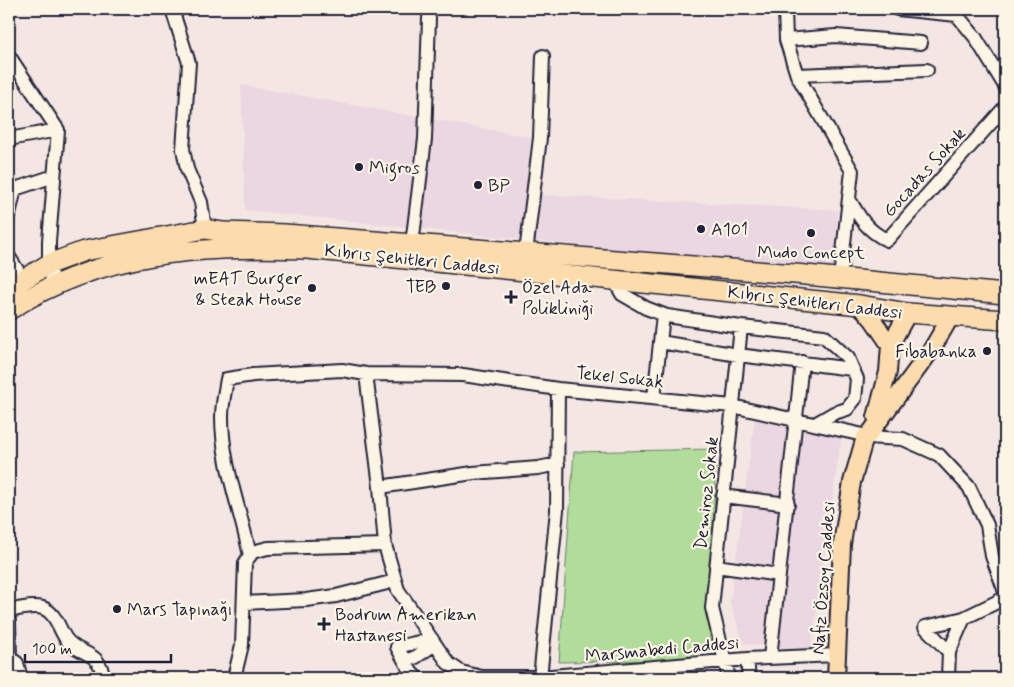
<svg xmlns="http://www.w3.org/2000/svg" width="1014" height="687" viewBox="0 0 1014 687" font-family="Mynerve,sans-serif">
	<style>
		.built { fill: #ebd7e1 }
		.green { fill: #b1dc9a; stroke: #6a7f6a }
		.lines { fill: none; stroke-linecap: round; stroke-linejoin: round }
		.minor-casing { stroke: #22223b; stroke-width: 16 }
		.major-casing { stroke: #22223b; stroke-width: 20 }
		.highway-casing { stroke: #22223b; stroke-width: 22 }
		.minor { stroke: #fcf5e5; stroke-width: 12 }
		.major { stroke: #fcdcac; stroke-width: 16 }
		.highway { stroke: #fcdcac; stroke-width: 19 }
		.poi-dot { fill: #22223b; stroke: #fcf5e5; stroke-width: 2 }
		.labels { text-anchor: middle; stroke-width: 4.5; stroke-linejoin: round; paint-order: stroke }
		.poi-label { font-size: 18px; fill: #22223b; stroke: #fcf5e5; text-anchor: start }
		.street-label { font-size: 18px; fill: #22223b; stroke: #fcf5e5 }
	</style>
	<rect width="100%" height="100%" fill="#f4e7e3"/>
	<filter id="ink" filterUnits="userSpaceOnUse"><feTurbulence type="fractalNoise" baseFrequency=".02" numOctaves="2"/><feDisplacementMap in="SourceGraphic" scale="10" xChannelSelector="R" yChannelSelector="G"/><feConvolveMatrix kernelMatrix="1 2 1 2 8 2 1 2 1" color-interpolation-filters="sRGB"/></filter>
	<g filter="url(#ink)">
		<path class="built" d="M241,85L531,137L526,194L838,210L833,269L659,254L245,210Z
			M755,418L842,433L811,650L744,644L730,602Z"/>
		<path class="green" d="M716,449L710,641L686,660L559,662L574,452Z"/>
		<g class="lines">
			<g class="minor-casing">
				<path id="minor" d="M172,9L189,63L183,149L187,169L201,202L205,229
					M785,9L786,40L797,75L852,171L840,279
					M897,9L957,15
					M952,9L975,37L1005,86
					M786,40L836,36L921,43
					M9,56L58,130L49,241V264L53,287
					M797,75L927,70
					M9,139L58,130
					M849,199C859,217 867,231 887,240L1005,107
					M9,214L15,189L54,176
					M412,244L425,139L429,18
					M526,253L540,138L543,56
					M9,257L23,279
					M614,280L622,294L646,308L667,316L741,327L824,336L848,358L857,379L855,399L847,409L834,413L815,424
					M660,342L738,355L852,369
					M366,374L380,487L385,545
					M654,398L663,315
					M865,437L903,439L939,455L969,487L987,525L992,556L1005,592
					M380,487L473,473L538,468L558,464
					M723,496L788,504
					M250,556C241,510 222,465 222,417C222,404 225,391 227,379L253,375L342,370L366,374L463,375L558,389L732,406L868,436
					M716,566L779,575
					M244,603L306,600L336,596L395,581
					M9,611C19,609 33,605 43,608C56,613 59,629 66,639C79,656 101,650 103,678
					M9,621L10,658
					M949,652L925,627L964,618
					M9,657L17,663L21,678
					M770,658L802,362
					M747,659L749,678
					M405,661L416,657L435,644
					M234,678L242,645L245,563L252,552L268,548L385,545L398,590L448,663L461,672L482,677H540L747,659L837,655
					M417,678L411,672L397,647L432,639
					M540,678L557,510L558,389
					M729,678L712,608L741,327
					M948,678L949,652L964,618L1005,598"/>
			</g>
			<g class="major-casing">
				<path id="major" d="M860,305L873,320L890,345
					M876,417L888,372L890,345L908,313
					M836,678L842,544L852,482L865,437L868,436L932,349L951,316"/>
			</g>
			<g class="highway-casing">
				<path id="highway" d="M9,288L49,264L84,251L205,229L223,232L285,234L795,274L1005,294
					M9,310C103,250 199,246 307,249L860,305L908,313L1005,320"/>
			</g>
			<use href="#minor" class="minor"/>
			<use href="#major" class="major"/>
			<use href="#highway" class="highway"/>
		</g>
	</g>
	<g class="poi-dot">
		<circle cx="359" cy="167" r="5"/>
		<circle cx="478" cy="185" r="5"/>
		<circle cx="701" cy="229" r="5"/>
		<circle cx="811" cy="233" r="5"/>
		<circle cx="446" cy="286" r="5"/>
		<circle cx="312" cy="288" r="5"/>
		<path d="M508.5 289.5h5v5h5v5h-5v5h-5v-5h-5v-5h5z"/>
		<circle cx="987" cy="351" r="5"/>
		<circle cx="117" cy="609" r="5"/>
		<path d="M321.5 616.5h5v5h5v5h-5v5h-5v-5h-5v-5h5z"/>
	</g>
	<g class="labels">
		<g class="poi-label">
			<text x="369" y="173">Migros</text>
			<text x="488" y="191">BP</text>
			<text x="711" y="235">A101</text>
			<text x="811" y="258" text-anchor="middle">Mudo Concept</text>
			<text x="302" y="284" text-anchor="end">mEAT Burger<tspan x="302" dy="21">&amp; Steak House</tspan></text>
			<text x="436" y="292" text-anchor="end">TEB</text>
			<text x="522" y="293">Özel Ada<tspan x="522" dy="21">Polikliniği</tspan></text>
			<text x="977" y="357" text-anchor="end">Fibabanka</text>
			<text x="127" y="615">Mars Tapınağı</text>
			<text x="335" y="620">Bodrum Amerikan<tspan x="335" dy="21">Hastanesi</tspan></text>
		</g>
		<g class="street-label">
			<text transform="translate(924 172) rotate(-48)" y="6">Gocadas Sokak</text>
			<text transform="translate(412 259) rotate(6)" y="6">Kıbrıs Şehitleri Caddesi</text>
			<text transform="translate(815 302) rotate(7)" y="6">Kıbrıs Şehitleri Caddesi</text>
			<text transform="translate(620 377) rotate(6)" y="6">Tekel Sokak</text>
			<text transform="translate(706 493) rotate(-84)" y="6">Demiroz Sokak</text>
			<text transform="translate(823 578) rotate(-86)" y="6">Nafiz Özsoy Caddesi</text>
			<text transform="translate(662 649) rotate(-5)" y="6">Marsmabedi Caddesi</text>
		</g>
	</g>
	<rect width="1014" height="687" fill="none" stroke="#fcf5e5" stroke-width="30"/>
	<rect x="15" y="15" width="984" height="657" fill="none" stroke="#22223b" stroke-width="2" filter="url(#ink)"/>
	<path d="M25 654v8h146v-8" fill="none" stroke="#22223b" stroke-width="2.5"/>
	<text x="32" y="654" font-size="15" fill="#22223b" stroke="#fcf5e5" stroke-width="4" paint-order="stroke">100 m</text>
</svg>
